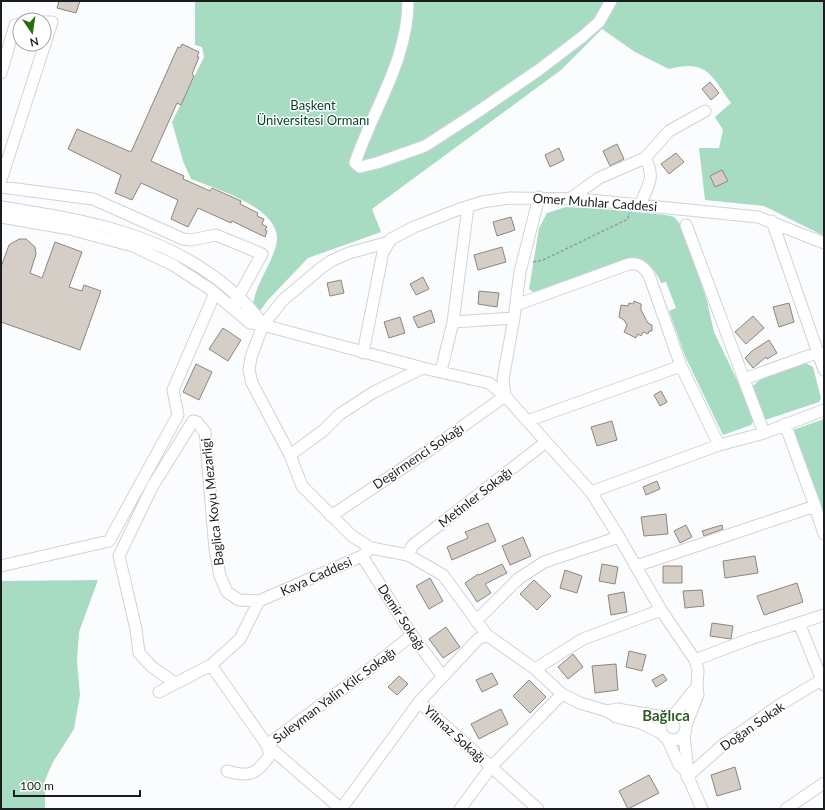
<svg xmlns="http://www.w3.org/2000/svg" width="825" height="810" viewBox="0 0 825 810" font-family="Lato,sans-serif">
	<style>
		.green { fill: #a8dcc2 }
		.building { fill: #d5cec7; stroke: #8c867f }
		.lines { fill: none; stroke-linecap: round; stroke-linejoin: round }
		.minor-casing { stroke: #d0d2db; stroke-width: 13 }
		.path { stroke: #98999b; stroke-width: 1.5; stroke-dasharray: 3 2; stroke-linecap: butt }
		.minor { stroke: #fff; stroke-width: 11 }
		.labels { text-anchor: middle; stroke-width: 3; stroke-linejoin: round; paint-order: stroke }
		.park-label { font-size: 13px; fill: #04432d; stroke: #fff }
		.street-label { font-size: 13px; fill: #1b1c1f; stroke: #fff }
		.quarter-label { font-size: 15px; font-weight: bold; fill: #2d5c24; stroke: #fff }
	</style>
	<rect width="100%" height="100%" fill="#fbfcfd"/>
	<path class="green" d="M195,1H824V236L764,206L705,200L699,148H719L723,130L715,117L731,103C711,75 707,59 669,69L635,52L602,29L561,70L372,209L381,232L308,258L267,301L260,311L253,305L254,299C258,280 276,257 277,239C278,207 214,188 191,179L183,161L172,122L204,57L202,47L195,45Z
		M566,207L604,209L666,215L674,217L682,226L707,301L714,332L737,380L754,420L751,425L723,435L685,356L669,311L676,308L666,282L661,283C657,273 651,264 640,260L537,295L529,289L539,228L547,213Z
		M804,362L813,367L821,398L819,402L765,420L762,416L752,389C756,376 791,367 804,362Z
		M824,419V523L793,434V430Z
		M98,580L79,632L77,661L80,695L74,729L53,762L45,780V808L1,809V581Z"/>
	<path class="building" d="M59,1H80L76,13L57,8Z
		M182,44L199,52L197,57H199L192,74L194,76L181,105L177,103L151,161L184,176L183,179L210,191L212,188L241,201L240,204L258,213L257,216L264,219L262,224L267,227L265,230L267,231L265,237L232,221L231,223L198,208L188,227L171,219L178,200L141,183L132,200L115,193L121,175L68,149L77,129L131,152L178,47L180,48Z
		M710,82L719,93L711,100L702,89Z
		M617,144L624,159L610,166L603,151Z
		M559,148L564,160L550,167L545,155Z
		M676,153L684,162L669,174L661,164Z
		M722,170L728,181L715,187L710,176Z
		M511,217L515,230L497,236L493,222Z
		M19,239H26L35,247L36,254L30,273L42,278L55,242L82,252L69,287L82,291L84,285L101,291L80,350L1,322V267L9,245Z
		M502,247L506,262L478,270L474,255Z
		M423,277L429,289L416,295L410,284Z
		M341,280L344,293L330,296L327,283Z
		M479,291L499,293L497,307L478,304Z
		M634,301L641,304V310L648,323L652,325V331H649L648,334L643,332L641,336L638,334L636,338L624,332L627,325L624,320L619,317L621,305L628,306L629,303L633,304Z
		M789,303L794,322L779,327L773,307Z
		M431,310L435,322L418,328L413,317Z
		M753,316L764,328L746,344L735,332Z
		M400,317L405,333L389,338L384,322Z
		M223,328L241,340L228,361L209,349Z
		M769,340L777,353L767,359L766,357L753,368L745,358L752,351Z
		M196,364L212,372L199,400L183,392Z
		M661,391L667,402L660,406L654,395Z
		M612,421L617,440L597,446L591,427Z
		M657,481L660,489L646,495L643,487Z
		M666,514L668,534L644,536L641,517Z
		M488,523L496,541L452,560L447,547L468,538L465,532Z
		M686,525L692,537L680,543L674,531Z
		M722,525L723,529L704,536L702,531Z
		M523,537L531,556L510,565L502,546Z
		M755,556L758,573L725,578L723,561Z
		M502,564L507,573L485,584L491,593L477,602L465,583L478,574L479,575Z
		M602,564L618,567L615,584L599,581Z
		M663,566H682V583H663Z
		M565,570L582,576L577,593L560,588Z
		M430,578L443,601L429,609L416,586Z
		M534,580L551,596L537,610L520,594Z
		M797,583L803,602L764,615L757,596Z
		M702,590L704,606L685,608L683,591Z
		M624,592L627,612L611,615L608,595Z
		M712,623L733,626L731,639L710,636Z
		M446,627L460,647L443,658L429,639Z
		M629,651L646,655L642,671L626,667Z
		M573,654L583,667L568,679L558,667Z
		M616,664L618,690L595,693L592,666Z
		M492,673L498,684L482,692L476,680Z
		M663,674L667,680L656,687L652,680Z
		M399,676L408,684L397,695L388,687Z
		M529,680L546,697L530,713L513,696Z
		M501,709L508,724L479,739L471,724Z
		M735,767L741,789L717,796L711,775Z
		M649,775L659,793L628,809L619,791Z"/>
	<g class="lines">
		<g class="minor-casing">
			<path id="minor" d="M408,1C408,60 373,109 355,163L360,167L377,163L425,146L479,111L540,69L582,37L599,22L611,1
				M1,73L15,25L20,24
				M1,180L52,22H44
				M1,187L93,199L183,239L191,240L216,235L262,254L232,308
				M571,198L599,178L645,158L669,131L705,111
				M640,205C648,185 656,178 645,158
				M1,207C84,220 166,233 232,291C243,301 254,311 263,325
				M1,217L70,229L133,246L173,265L210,289L250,323L263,325L423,368L489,383L505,396L591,492L619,537L661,610L695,660L698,670L697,687L698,695L686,725
				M772,221L824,370
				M686,225L764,433
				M389,242L349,253L331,261L321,268L283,300L263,325L251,357L249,370L252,383L290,455L302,486L352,536L371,548L408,555L443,575L487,635L535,669L562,694L580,703L607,711L616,717L641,723L661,733
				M516,305L629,264C639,263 644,267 649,275L681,366L719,445
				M453,322L468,207
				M363,353L383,252L391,239L414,227L457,210L482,202L509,198L580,199L758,217L824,243
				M441,371L453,322L514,318
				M744,379L819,352
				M527,421L681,366
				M290,455L324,430L340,414L374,392L423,368
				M591,492L719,445L764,433L824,410
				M815,506L824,534
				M331,516L431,449L505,396L503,379L514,318L520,272L539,197
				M408,555L412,546L546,442
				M362,556L412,635L443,677
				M1,566L109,541L178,415L173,390L215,293
				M636,566L815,506L785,424
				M476,621L518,579L544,562L619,537
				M799,623L824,685
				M695,660L750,639L824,615
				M211,665L267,745L341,809
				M535,669L583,639L661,610
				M175,683L152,667L139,653L136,629L119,556L152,487L193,421L197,422L205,432L215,549L220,576L227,592L239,600L259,601L362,556L371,548
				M159,692L211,665L240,639L259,601
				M419,702L538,809
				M607,711L617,709L664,717
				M660 727a13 13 0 1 1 26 0a13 13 0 1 1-26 0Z
				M674,714C683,706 688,695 697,687
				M684,735L687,763L685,770
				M668,740L679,765L685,770L702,809
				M227,771C251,778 256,774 270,755L267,745L368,670L412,635
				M687,777L724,744L778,706L821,680
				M341,809L419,702L478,639L487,635
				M460,809L491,767L562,694
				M786,809L824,783"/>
		</g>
		<path class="path" d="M533,262L543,260L628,219L629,213"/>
		<use href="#minor" class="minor"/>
	</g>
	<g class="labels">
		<g class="park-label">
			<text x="313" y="110">Başkent<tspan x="313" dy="15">Üniversitesi Ormanı</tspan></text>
		</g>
		<g class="street-label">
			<text transform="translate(595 202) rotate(4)" y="5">Omer Muhlar Caddesi</text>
			<text transform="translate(418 456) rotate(-34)" y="5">Degirmenci Sokağı</text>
			<text transform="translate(475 497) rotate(-38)" y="5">Metinler Sokağı</text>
			<text transform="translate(212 502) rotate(-96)" y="5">Baglica Koyu Mezarligi</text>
			<text transform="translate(316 576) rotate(-24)" y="5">Kaya Caddesi</text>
			<text transform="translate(402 617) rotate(57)" y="5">Demir Sokağı</text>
			<text transform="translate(334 695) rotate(-37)" y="5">Suleyman Yalin Kilc Sokağı</text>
			<text transform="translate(752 726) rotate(-35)" y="5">Doğan Sokak</text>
			<text transform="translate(455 734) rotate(42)" y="5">Yilmaz Sokağı</text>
		</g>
		<g class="quarter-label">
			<text x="666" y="721">Bağlıca</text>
		</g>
	</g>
	<rect width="825" height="810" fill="none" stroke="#1b1c1f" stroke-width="4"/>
	<g transform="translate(32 32) rotate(167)"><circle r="19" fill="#ffffff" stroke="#a4a4a5"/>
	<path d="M0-3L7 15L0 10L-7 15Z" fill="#246f11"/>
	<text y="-6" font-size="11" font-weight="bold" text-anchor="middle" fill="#1b1c1f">N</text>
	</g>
	<path d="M14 790v6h126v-6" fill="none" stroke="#1b1c1f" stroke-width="2"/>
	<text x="20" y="790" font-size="12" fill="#1b1c1f" stroke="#ffffff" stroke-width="3" paint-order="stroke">100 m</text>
</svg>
